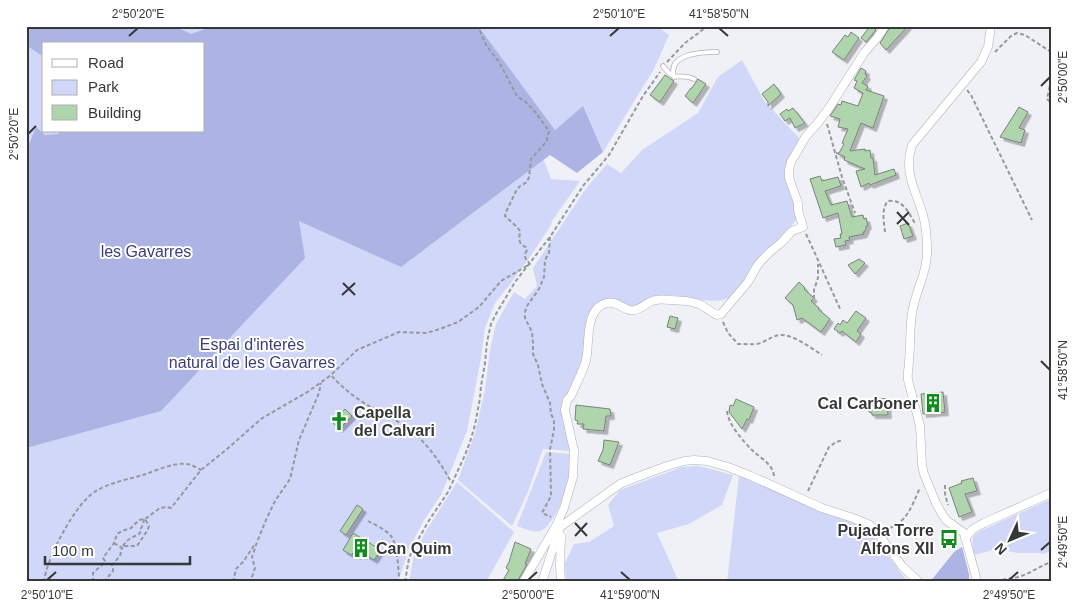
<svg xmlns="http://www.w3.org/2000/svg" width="1077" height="608" viewBox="0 0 1077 608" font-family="Helvetica,sans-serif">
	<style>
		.green { fill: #d1d7f9; fill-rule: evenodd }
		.forest { fill: #acb4e4 }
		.building { fill: #aed5ac; stroke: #7c807c; filter: url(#shadow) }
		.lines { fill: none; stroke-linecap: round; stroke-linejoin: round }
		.lane-casing { stroke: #b1b2b6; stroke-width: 5.5 }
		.street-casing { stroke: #b1b2b6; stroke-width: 9 }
		.path { stroke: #97989c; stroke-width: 2; stroke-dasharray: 4 2.5; stroke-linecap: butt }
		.lane { stroke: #fff; stroke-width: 4 }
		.street { stroke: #fff; stroke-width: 8 }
		.ticks { fill: none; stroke: #363739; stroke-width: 2 }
		.labels { text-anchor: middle; stroke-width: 4; stroke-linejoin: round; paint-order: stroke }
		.park-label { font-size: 16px; fill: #3b3e7a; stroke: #fff }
		.poi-label { font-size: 16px; font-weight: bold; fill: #363739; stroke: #fff; text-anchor: end }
		.neatline { fill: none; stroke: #363739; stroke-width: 2 }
		.ticks-label { font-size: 12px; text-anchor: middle; fill: #363739 }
	</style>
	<defs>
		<filter id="shadow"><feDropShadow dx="3.5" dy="3.5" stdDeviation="0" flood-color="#0004"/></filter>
	</defs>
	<rect width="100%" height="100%" fill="#f0f1f6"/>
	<path class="green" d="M26,26H657L669,35L654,69L603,152L583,107L555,130L528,94L538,144L551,179L580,181L552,221L551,225L530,257L510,284L495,303L485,328L481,358L467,431L441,495L424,520L409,549L398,582H26ZM44,44H204V131H44Z
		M742,60L765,102L800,139L790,156L798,215L796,220L741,287C736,292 732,298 726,299C705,305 685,294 664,295C652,296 642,308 632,307C628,307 624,304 621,303L593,311L584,359L571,392L561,410L570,451L543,449L527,494L512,526L458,480L475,433L485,390L490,350L496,324L514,292L525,299L537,286L533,268L587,187L607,164L621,173L642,150L698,113L718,77Z
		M546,452L571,454C570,462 571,473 569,481C566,494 552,528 540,531C533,533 523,528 517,526Z
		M699,466L733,475L722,505L689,524L657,533L679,582H566L565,563L574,544L589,542L614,526L608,505L620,490L682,467Z
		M739,476L867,529L908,582H727Z
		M457,482L514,532L486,582H409L414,555L426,531Z
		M1051,499V553L1048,552L1043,554L1041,553H1018L996,549L975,555C973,550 971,541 974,536C975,534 978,533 980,531Z"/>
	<path class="forest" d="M26,26H174L191,34L214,26H478L555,130L583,106L603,152L577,173L550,155L401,267L299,221L305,258L161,411L26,448V146L30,142L36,127L45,135L58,134L60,131H204V44H44V57L26,45Z
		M962,547L969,574V582H930L954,552Z"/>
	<path class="building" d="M870,26H871L876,30L866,42L861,38Z
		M891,26H908L886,50L880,43Z
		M851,32L859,38L844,60L832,52L845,35L848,37Z
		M861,68L866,71L865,74L867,76L862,83L868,86L866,90L884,96L873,128L861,123L850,151L865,149V151L870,150L871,158H873L875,175L894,169L896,175L870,185L869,183L861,187L856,171L865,169L844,160L845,157L836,153H839L844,144L842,143L848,129L838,127L840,119L830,116L838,104L841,105L842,101L858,106L863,93L854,88L857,81L854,80Z
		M665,75L674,81L660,102L650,95Z
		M698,79L706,84L693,103L685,96L691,88H692Z
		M774,84L781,94L768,106V102L762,94Z
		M1019,107L1028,112L1019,128L1025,130L1021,143L1000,137Z
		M793,108L805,123L795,128L790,118L785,121L780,114L787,109L788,111Z
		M820,176L822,181L838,177L841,186L825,191L831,205L847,201L852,217L863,215L864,219L866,218L868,226H866V229L865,230V232H863L864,234L849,237L850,240L845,241L846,245L836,247L834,239L841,238L840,234H842L838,213L823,218L810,179Z
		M908,223L913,236L904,239L900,226Z
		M859,259L865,263L855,274L848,265Z
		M799,282L805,288L804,289L814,298L811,301L819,308L818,309L830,319L821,332L802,318L797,320L793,305L785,298Z
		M856,311L866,318L857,331L861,334L856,342L842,331L840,333L834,329L838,323L840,325L843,320L847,323Z
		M670,316L678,318L675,329L667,327Z
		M943,392L945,412L923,414L921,394Z
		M874,398L887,399L888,415H872V413L869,412V403H873Z
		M736,399L754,407L749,420L747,419L742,429L729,412L730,405L733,406Z
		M576,405L610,409L611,416H606L604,431L583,429L584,424H577L578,421L575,420Z
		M345,409L352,416L339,429L332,422Z
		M604,440L619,442L610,465L598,461L603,450Z
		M973,478L977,491L965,494L972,512L959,517L949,488L962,483L961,481Z
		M357,505L363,509L346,535L340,531Z
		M353,533L381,550L374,560L364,554L363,556L359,554L357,556L353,553L351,555L343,550Z
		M515,542L531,549L525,564H527L517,582H502L509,570L506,568L509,562Z"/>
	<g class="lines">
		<g class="lane-casing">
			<path id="lane" d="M663,66C676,84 680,72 694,79
				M674,77C667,53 703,52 717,52"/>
		</g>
		<g class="street-casing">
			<path id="street" d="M560,527L620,484L632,479L667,466L684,461L694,460L707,461L728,467L751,476L822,508L853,518L870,525L877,532L902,566L919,582
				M561,536L560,565L561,582
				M965,538L973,529L984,523L1051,493
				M523,582L556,526L564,508L573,477L574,451L565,410L567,400L571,396C576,384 583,372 586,360C590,344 584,308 607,303C619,300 625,313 635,310C643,308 648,301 656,300C661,299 666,300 671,300C681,301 691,300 701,305C706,308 711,312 717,315L721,314L748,282L757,266L762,260L771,251L781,243L792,231L803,227L798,210V203L789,178V170L791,162L806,136L817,124L829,108L864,53L877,38L885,26
				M542,582L560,527
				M975,582L976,577L964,533L946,520L942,514L936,503L924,474L922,465L920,426L908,380C907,373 909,368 909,361C911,343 909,326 913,308C917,288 928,270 927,249C927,237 926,226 923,215C916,191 903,172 912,145L981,62L988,47L991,26"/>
		</g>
		<path class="path" d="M995,52L1011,36L1017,33L1025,35L1051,52
			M667,62L685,43L700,32L706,26
			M1051,80L1047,99L1051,103
			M967,90L971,95L1032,220
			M827,124L842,177L855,213
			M885,232C884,222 881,209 888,201C904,199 909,214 916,225
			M806,234L813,249L841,311
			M550,237L549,253L545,260L544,277L539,289L527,306L525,312V318L532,332L533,343V354L538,365L542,384L550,403L551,414L554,420V430L550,449L551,496L542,513L551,517
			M814,299V290L818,278V264
			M723,322L728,333L738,344C746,344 754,345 761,343C768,340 772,336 780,335C793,334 811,348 822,355
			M332,376C341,387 358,400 371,407C381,413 392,418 402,424C422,436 440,461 451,482
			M727,411C728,424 743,441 752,450C760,458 773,464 774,476
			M945,485V494L948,505
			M808,491L829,447L836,442L843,440
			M368,521C375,525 385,529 391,536C397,543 399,572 399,582
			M884,530C907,524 911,507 920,488
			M114,543L122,548L123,546H137L147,531L149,526L145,519
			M123,546C127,539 133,537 139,534L141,531V528L143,525L144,519
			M44,582C46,559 76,502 96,491C111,482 130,479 146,474C157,470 176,462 187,464C191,464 197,468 201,470
			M93,582V573L104,563L105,561L103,558L114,543L117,534L122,531L131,528L139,520L145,519L160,508L167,507L171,508L201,470L226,450L261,419L309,391L331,375L357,350L399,332L426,333L440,329L458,322L479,307L501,281L530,264C525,258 523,257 527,250C526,246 524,247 521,244C518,240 520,235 520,231L517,227L505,216L506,212L516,191L520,186L527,182L529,177L531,159L547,141V138L549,131L536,113L527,103L517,96L499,62L486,45L478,26
			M104,582L113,571V567L112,565L120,556L122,548
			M233,582L236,569L243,562L255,544
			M254,582L251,580L255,568L252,557L257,542L266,520L275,501L290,479L299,440L319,393L321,383
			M405,582L409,558L414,547L428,522L448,492L465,455L470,442L475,425L480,398L481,386L485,363L487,342L491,324L496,314L515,282L550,237L583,186L609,155L643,96L660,72
			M996,582C1004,578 1013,579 1021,576C1031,573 1040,566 1051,562"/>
		<use href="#lane" class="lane"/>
		<use href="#street" class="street"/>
	</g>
	<path class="ticks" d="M719,28L728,36M129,36L138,28M610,36L619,28M1041,86L1050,77M28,134L36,126M897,212L909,225M897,224L909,212M343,283L355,295M342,295L355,283M1041,361L1050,370M575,523L587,536M575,536L587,523M1041,550L1050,542M621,572L630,580M47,580L56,572M528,580L537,572M1009,580L1018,572"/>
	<defs>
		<g id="building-bare" transform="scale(1.5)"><path d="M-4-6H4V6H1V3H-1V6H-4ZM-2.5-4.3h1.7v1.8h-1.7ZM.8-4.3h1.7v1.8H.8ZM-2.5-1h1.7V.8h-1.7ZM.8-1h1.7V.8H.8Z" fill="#0d8e1c" stroke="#fff" stroke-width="2.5" paint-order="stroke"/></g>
		<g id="church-bare" transform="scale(1.5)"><path d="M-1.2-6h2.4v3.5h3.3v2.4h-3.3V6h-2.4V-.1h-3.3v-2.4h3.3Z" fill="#0d8e1c" stroke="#fff" stroke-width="2.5" paint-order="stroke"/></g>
		<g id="bus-bare" transform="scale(1.5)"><path d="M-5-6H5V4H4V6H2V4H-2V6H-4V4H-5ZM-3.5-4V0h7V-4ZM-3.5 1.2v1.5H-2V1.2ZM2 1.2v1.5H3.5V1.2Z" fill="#0d8e1c" stroke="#fff" stroke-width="2.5" paint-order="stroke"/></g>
	</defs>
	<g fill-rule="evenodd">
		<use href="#building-bare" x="933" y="403"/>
		<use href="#church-bare" x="339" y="421"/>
		<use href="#bus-bare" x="949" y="539"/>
		<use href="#building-bare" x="361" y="548"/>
	</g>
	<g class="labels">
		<g class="park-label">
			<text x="146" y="257">les Gavarres</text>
			<text x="252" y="350">Espai d'interès<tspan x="252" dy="18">natural de les Gavarres</tspan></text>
		</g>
		<g class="poi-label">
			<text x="918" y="409">Cal Carboner</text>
			<text x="354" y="418" text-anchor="start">Capella<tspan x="354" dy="18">del Calvari</tspan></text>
			<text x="934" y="536">Pujada Torre<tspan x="934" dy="18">Alfons XII</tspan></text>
			<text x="376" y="554" text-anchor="start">Can Quim</text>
		</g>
	</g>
	<rect width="1077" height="608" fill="none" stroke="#ffffff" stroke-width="55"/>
	<rect x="42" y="42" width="162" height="90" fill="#ffffff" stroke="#afafb0"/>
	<rect x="52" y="59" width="25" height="8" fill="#ffffff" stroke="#afafb0"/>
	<text x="88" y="68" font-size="15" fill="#363739">Road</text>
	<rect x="52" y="80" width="25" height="15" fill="#d1d7f9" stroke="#afafb0"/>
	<text x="88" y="92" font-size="15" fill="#363739">Park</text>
	<rect x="52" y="105" width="25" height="15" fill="#aed5ac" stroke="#afafb0"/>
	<text x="88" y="118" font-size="15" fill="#363739">Building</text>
	<g transform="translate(1010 540) rotate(226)" stroke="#ffffff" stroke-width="4" paint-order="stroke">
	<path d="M0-4L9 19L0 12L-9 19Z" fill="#363739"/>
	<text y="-8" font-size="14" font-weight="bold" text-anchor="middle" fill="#363739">N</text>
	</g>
	<path d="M45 556v8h145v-8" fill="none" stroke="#363739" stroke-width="2.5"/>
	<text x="52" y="556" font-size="15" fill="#363739" stroke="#ffffff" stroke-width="4" paint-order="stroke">100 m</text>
	<rect x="28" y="28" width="1022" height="552" class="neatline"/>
	<g class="ticks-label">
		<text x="138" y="18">2°50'20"E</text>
		<text x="619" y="18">2°50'10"E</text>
		<text x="719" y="18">41°58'50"N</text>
		<text transform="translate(1063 77) rotate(-90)" y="4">2°50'00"E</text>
		<text transform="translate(14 134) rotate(-90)" y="4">2°50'20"E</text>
		<text transform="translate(1063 370) rotate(-90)" y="4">41°58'50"N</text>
		<text transform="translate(1063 542) rotate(-90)" y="4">2°49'50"E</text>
		<text x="47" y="599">2°50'10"E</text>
		<text x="528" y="599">2°50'00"E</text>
		<text x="630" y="599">41°59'00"N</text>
		<text x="1009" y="599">2°49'50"E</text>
	</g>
</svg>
